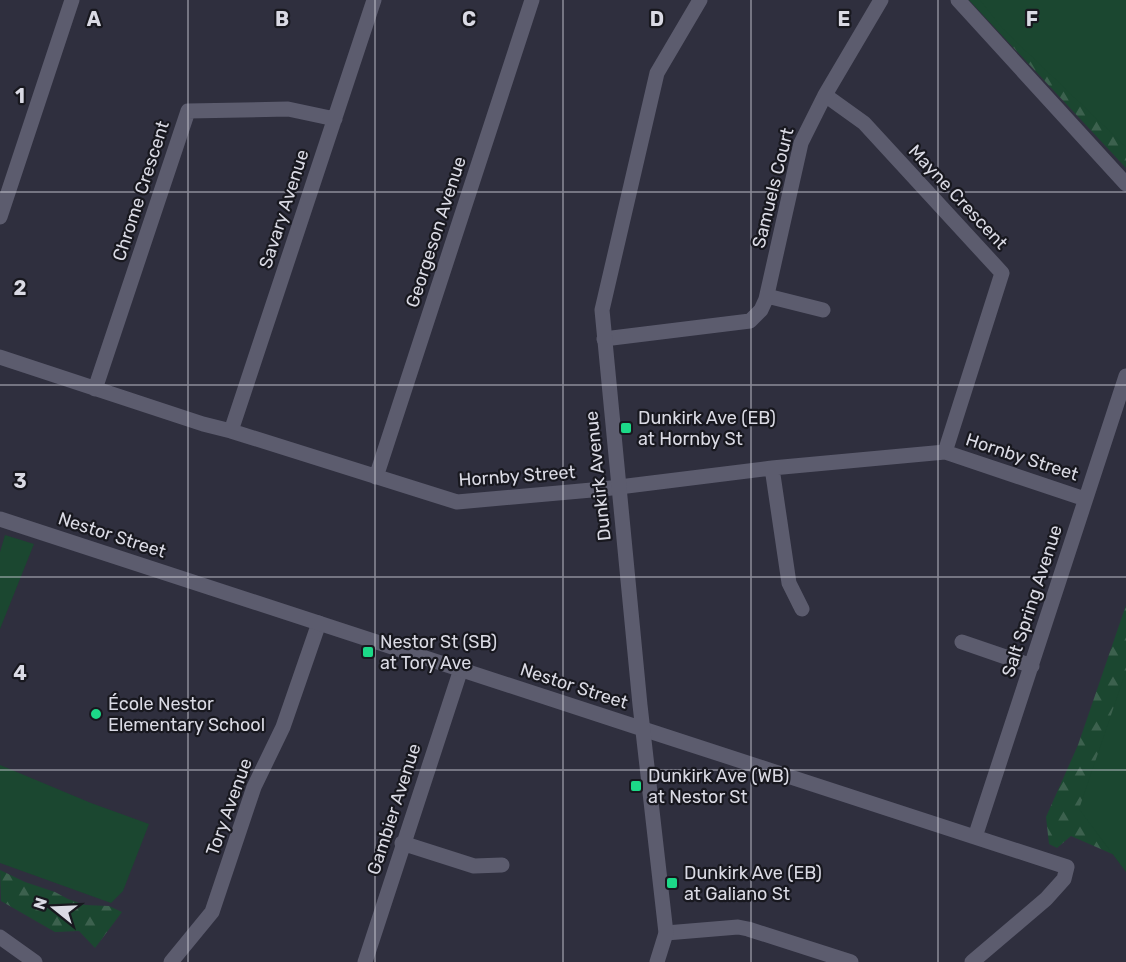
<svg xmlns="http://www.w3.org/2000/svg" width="1126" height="962" viewBox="0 0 1126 962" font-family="Rubik,sans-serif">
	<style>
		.forest { fill: url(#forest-firs) }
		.green { fill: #1b4730 }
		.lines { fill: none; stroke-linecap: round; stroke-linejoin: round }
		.street { stroke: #5c5c6e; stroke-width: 15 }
		.secondary { stroke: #5c5c6e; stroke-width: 15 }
		.grid { fill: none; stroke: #dadae4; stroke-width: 1.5; stroke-opacity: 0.55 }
		.poi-dot { fill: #1cd988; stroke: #18181f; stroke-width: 2 }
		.labels { text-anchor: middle; stroke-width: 4.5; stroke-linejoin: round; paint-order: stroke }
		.street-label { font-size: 18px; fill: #dadae4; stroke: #18181f }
		.poi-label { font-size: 18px; fill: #dadae4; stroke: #18181f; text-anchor: start }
		.grid-label { font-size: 20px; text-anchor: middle; font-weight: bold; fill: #dadae4; stroke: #18181f; stroke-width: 4.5; stroke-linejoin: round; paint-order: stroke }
	</style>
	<defs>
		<pattern id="forest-firs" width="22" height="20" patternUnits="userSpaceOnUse" patternTransform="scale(1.5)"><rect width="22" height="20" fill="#1b4730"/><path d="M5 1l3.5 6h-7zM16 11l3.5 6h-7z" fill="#3c614e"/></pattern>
	</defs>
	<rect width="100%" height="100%" fill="#2f2f3e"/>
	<path class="forest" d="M969,0H1109L1126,34V168Z
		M1126,605V860L1071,836L1057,848L1049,844L1046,817L1078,745Z
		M0,870L25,882L55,892L68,899L85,905L109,906L122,912L95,948L79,931L55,932L1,901Z"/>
	<path class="green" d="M980,0H1126V147L1002,28Z
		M5,535L34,544L0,629V552Z
		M1126,671V872L1079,809Z
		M0,765L91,803L149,824L123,891L111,903L0,863Z"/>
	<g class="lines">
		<path class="street" d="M958,0L1126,184
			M825,95L864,123L1002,273L945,452
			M0,217L72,0
			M767,296L823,310
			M604,339L750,321L761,310L766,299L801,143L825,95L881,0
			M0,357L203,424L231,431L457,502L603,489L772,468L945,452L1085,499
			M95,389L188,111L288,109L335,119
			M231,431L374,0
			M772,468L789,583L802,609
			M376,477L532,0
			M962,642L1032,666
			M643,729L1067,867L1064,879L1046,899L972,962
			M975,837L1126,376
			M402,843L474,866L502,865
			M666,933L738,927L748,929L851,962
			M0,937L35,962
			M171,962L212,912L254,787L283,727L319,623
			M365,962L461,669"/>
		<path class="secondary" d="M0,519L643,729
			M657,962L666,933L640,705L602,310L657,73L700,0"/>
	</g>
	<path class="grid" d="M188,0V962M375,0V962M563,0V962M751,0V962M938,0V962M0,192H1126M0,385H1126M0,577H1126M0,770H1126"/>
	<g class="poi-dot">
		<rect x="620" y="422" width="12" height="12" rx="3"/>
		<rect x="362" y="646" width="12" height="12" rx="3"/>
		<circle cx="96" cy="714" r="6"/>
		<rect x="630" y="780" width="12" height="12" rx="3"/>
		<rect x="666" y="877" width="12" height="12" rx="3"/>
	</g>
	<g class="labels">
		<g class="street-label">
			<text transform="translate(773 188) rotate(-76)" y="6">Samuels Court</text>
			<text transform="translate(141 191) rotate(-72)" y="6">Chrome Crescent</text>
			<text transform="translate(958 197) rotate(47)" y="6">Mayne Crescent</text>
			<text transform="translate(284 209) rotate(-72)" y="6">Savary Avenue</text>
			<text transform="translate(436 232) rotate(-72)" y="6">Georgeson Avenue</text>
			<text transform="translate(1022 457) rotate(18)" y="6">Hornby Street</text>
			<text transform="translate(517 476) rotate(-4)" y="6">Hornby Street</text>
			<text transform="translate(598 476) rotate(-96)" y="6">Dunkirk Avenue</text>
			<text transform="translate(112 535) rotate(18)" y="6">Nestor Street</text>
			<text transform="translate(1032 601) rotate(-72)" y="6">Salt Spring Avenue</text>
			<text transform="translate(574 686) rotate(18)" y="6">Nestor Street</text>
			<text transform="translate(229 807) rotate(-70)" y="6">Tory Avenue</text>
			<text transform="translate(394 809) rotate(-72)" y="6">Gambier Avenue</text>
		</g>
		<g class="poi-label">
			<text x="638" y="424">Dunkirk Ave (EB)<tspan x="638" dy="21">at Hornby St</tspan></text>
			<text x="380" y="648">Nestor St (SB)<tspan x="380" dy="21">at Tory Ave</tspan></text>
			<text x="108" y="710">École Nestor<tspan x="108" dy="21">Elementary School</tspan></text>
			<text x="648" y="782">Dunkirk Ave (WB)<tspan x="648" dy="21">at Nestor St</tspan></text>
			<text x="684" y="879">Dunkirk Ave (EB)<tspan x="684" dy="21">at Galiano St</tspan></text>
		</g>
	</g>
	<g class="grid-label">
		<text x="94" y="26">A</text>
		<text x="282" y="26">B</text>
		<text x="469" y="26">C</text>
		<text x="657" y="26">D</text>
		<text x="844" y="26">E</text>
		<text x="1032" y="26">F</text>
		<text x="20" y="103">1</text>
		<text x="20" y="295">2</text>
		<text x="20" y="488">3</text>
		<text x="20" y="680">4</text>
	</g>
	<g transform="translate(54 908) rotate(288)" stroke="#18181f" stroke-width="4.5" paint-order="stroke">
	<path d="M0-4.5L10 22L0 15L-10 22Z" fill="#dadae4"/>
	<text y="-9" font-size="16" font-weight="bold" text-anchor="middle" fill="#dadae4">N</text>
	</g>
</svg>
